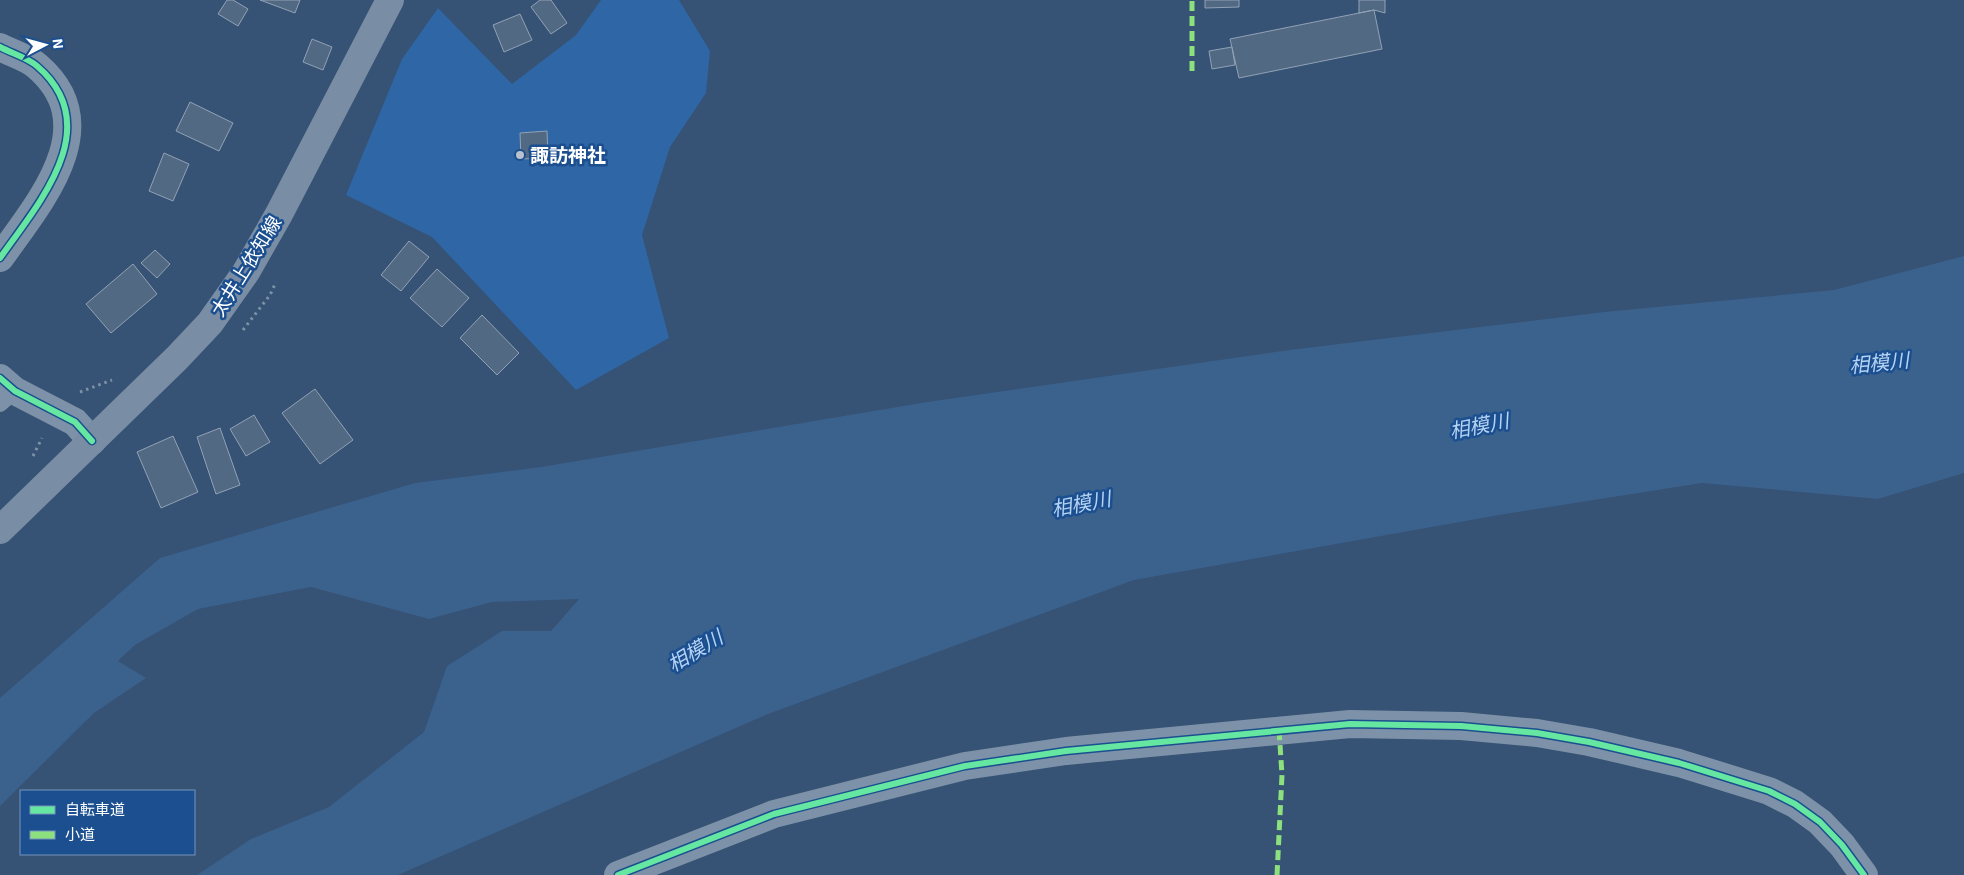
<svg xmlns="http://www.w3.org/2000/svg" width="1964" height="875" viewBox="0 0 1964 875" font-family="'Exo 2','Noto Sans JP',sans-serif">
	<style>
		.green { fill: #2f66a5 }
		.water { fill: #3b618d }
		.building { fill: #526984; stroke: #92a2b6 }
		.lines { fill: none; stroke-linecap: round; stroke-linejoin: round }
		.path { stroke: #7d92a8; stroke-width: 3; stroke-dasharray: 2.5 4; stroke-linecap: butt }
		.lane { stroke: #7d92a8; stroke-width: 16 }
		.street { stroke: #7d92a8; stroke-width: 28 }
		.secondary { stroke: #798da4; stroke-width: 28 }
		.quiet { stroke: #8de07e; stroke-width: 5; stroke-dasharray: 10 5; stroke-linecap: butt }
		.cycleway-casing { stroke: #1b4f8f; stroke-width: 9 }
		.cycleway { stroke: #66e7a1; stroke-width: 6 }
		.poi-dot { fill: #b9c2ce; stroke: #1b4f8f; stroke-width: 2 }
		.labels { text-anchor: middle; stroke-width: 5; stroke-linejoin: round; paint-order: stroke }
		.poi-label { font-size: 19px; font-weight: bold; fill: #fff; stroke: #1b4f8f; text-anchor: start }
		.street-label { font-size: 19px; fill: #fff; stroke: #1b4f8f }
		.water-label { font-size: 20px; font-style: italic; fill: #b5d3f5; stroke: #1b4f8f }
	</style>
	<rect width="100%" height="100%" fill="#365274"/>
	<path class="green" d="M601,0H679L710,51L706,93L670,147L642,235L669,338L576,390L432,237L346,195L402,59L438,8L512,84L576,35Z"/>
	<path class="water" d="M1964,256V473L1878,499L1702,483L1505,514L1134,580L768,714L398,875H197L251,839L329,807L424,732L447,666L502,631H551L579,599L492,602L429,619L311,587L198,609L135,645L118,661L146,678L94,713L0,806V698L160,558L415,483L541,467L927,402L1289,350L1604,312L1834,290Z"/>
	<path class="building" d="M227,0H233L248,9L238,26L218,14Z
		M260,0H300L295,13Z
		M540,0H551L567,23L551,34L531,7Z
		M1205,0H1239V7L1205,8Z
		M1359,0H1385V13L1374,10L1359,13Z
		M1374,10L1382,49L1239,78L1230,39Z
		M520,14L532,40L504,52L493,25Z
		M312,39L332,47L323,70L303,62Z
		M1232,47L1235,65L1212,69L1209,51Z
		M190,102L233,123L219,151L176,131Z
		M547,131L548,158L521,159L520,133Z
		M164,153L189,164L173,201L149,191Z
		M409,241L429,257L401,291L381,275Z
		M155,250L170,264L157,278L141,263Z
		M133,264L157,294L111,333L86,304Z
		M437,269L469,298L442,327L410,298Z
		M482,315L519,353L497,375L460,338Z
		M315,389L353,440L320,464L282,413Z
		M254,415L270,442L246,456L230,429Z
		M220,428L240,485L216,494L197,437Z
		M173,436L198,492L161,508L137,452Z"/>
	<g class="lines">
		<path class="path" d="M243,330L270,295L276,282
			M80,392L112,380
			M33,456L42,438"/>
		<path class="lane" d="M0,404L15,391"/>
		<path class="street" d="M0,47C11,53 28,58 37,66C107,126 39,203 0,258
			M0,378L15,391L75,422L92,441
			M618,875L774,814L965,766L1066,751L1350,724L1461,726L1537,733L1589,742L1679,763L1769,791L1795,804L1820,822L1842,845L1864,875"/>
		<path class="secondary" d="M0,530L177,358L210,323L246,272L279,214L390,0"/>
		<path class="quiet" d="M1192,71V0
			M1277,875L1282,775L1279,729"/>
		<g class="cycleway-casing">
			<path id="cycleway" d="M0,47C11,53 28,58 37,66C107,126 39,203 0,258
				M0,378L15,391L75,422L92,441
				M618,875L774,814L965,766L1066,751L1350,724L1461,726L1537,733L1589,742L1679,763L1769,791L1795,804L1820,822L1842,845L1864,875"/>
		</g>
		<use href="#cycleway" class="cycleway"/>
	</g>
	<circle class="poi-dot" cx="520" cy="155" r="5"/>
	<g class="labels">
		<g class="poi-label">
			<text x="530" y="162">諏訪神社</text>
		</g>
		<g class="street-label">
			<text transform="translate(246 266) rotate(-58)" y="7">太井上依知線</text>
		</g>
		<g class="water-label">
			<text transform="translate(1879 363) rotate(-6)" y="7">相模川</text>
			<text transform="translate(1479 426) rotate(-11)" y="7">相模川</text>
			<text transform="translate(1081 504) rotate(-11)" y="7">相模川</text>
			<text transform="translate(695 651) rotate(-31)" y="7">相模川</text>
		</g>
	</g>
	<rect x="20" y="790" width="175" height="65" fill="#1b4f8f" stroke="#7695bc"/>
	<rect x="30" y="806" width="25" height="8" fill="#66e7a1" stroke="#7695bc"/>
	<text x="65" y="815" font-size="15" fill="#ffffff">自転車道</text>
	<rect x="30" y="831" width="25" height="8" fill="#8de07e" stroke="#7695bc"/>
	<text x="65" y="840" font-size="15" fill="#ffffff">小道</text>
	<g transform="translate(45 45) rotate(84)" stroke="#1b4f8f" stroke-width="4" paint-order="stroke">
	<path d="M0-4L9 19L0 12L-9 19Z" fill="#ffffff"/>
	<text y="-8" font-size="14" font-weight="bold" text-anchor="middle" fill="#ffffff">N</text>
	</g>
</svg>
